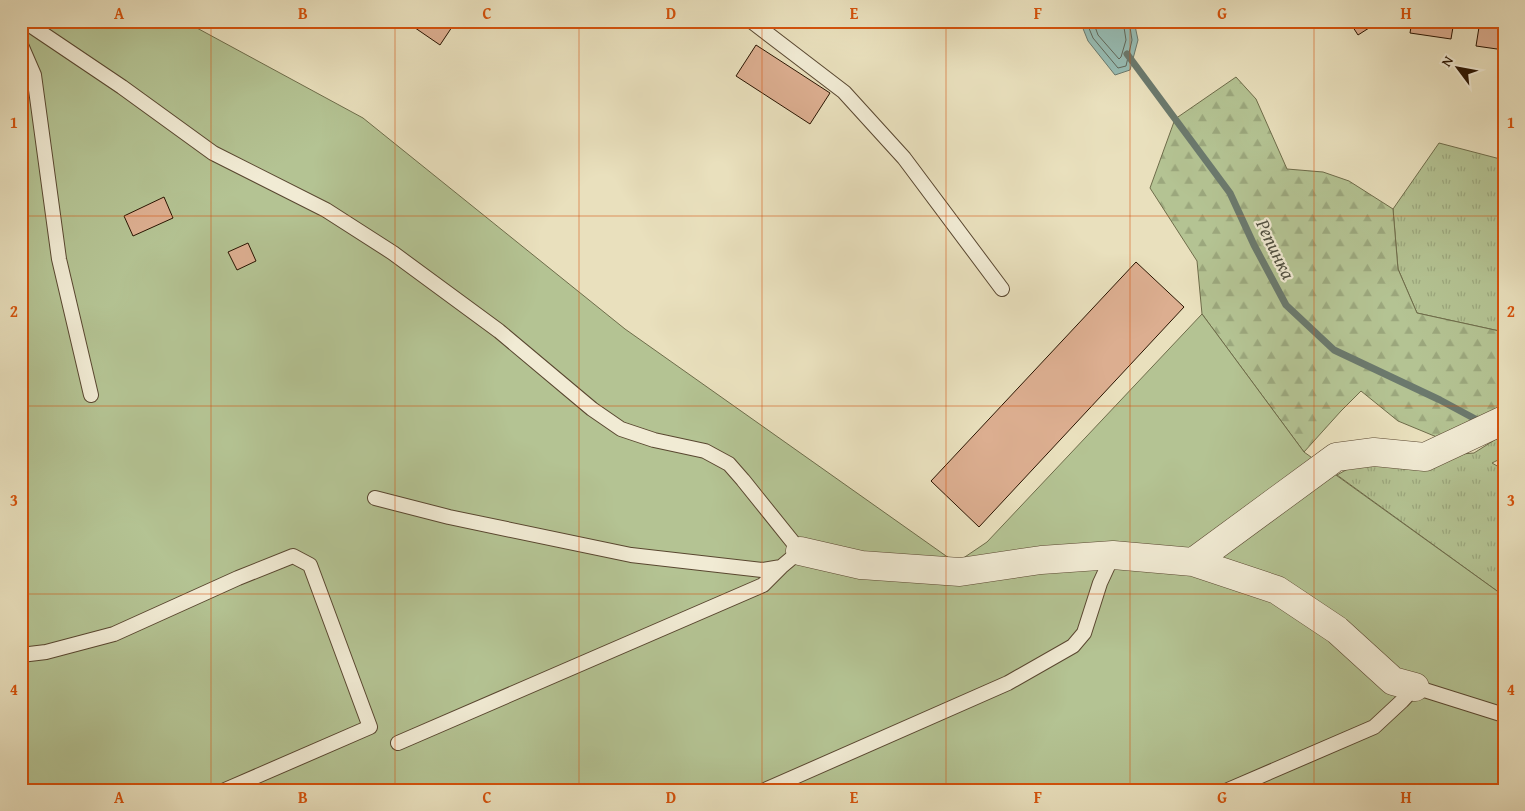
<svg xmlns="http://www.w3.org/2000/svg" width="1525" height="811" viewBox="0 0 1525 811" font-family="'Gentium Book Plus',serif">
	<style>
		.grass { fill: url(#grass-tufts); stroke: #6e6c4a }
		.forest { fill: url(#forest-firs); stroke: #6e6c4a }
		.garden { fill: #b4c393; stroke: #6e6c4a }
		.water { fill: #97bdb5; stroke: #6b796d }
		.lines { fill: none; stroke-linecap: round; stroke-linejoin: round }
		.shore { stroke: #60685b; stroke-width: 1 }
		.stream { stroke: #6b796d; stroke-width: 7 }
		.building { fill: #dcae90; stroke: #291401 }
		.lane-casing { stroke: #594730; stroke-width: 16 }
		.street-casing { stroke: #594730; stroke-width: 29 }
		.lane { stroke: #f1ebd4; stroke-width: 14 }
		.street { stroke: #f1ebd4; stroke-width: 28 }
		.grid { fill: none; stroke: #d5520b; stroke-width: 1; stroke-opacity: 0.55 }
		.labels { text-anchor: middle; stroke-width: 4.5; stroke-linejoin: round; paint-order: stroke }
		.water-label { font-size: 19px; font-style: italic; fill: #504f40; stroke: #f1ebd4 }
		.neatline { fill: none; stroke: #d5520b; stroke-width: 2 }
		.grid-label { font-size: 16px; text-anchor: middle; font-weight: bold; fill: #d5520b }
	</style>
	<defs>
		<pattern id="grass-tufts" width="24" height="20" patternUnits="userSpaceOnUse" patternTransform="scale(1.25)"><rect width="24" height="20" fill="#b4c393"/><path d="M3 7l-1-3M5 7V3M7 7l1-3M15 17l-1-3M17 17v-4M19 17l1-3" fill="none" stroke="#9ba77d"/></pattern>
		<pattern id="forest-firs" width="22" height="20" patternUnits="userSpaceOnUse" patternTransform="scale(1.25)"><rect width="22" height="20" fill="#b4c393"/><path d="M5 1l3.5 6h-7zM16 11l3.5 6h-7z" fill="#9ba77d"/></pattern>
	</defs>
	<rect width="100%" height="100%" fill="#e9e0bd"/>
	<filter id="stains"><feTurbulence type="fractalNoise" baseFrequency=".004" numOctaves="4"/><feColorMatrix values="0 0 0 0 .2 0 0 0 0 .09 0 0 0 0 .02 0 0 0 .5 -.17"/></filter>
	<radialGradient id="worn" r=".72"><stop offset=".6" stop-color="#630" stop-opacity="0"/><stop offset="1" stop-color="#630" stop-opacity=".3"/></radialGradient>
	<path class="grass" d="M1439,143L1504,160V332L1417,313L1398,269L1393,209Z
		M1504,434V457L1492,463L1504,470V596L1337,475L1360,462L1474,453Z"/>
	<path class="forest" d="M1236,77L1256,99L1287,169L1323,172L1349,181L1393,209L1398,269L1417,313L1504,332V409L1444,440L1398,421L1361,391L1341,411L1304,452L1202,314L1197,261L1150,188L1175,119Z"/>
	<path class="garden" d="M21,21H184L363,118L625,329L956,563L987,542L1202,314L1304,452L1504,596V790H21Z"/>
	<path class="water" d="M1080,21H1134L1138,40L1130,70L1115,75L1088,41Z"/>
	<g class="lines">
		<path class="shore" d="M1086,21L1093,38L1118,68L1126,66L1132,40L1129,21
			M1093,21L1098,35L1119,59L1121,57L1126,40L1123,21"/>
		<path class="stream" d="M1127,54L1230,193L1254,245L1286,305L1334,350L1440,400L1479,421"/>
	</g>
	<path class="building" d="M405,21H456L440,45Z
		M1349,21H1380L1358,35Z
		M1412,21H1454L1451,39L1410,33Z
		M1480,21H1504V50L1476,46Z
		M756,45L830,93L810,124L736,76Z
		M164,197L173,218L133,236L124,216Z
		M248,243L256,261L237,270L228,252Z
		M1136,262L1184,307L979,527L931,481Z"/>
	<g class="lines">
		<g class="lane-casing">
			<path id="lane" d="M24,21L122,87L213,153L326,210L393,253L499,331L592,409L621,429L654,440L705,451L729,464L743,480L800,551L781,567L763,585L398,743
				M751,21L844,92L904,158L1002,289
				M21,45L34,75L59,259L91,395
				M375,498L449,517L631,555L762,570L781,567
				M21,655L46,652L114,634L238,578L293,556L310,565L370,727L225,790
				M765,790L1008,683L1073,646L1084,633L1100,583L1113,555
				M1228,790L1374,727L1402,701L1415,687L1504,715"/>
		</g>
		<g class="street-casing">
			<path id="street" d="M800,551L861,565L960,572L1041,560L1113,555L1193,562L1336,457L1374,452L1425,457L1504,420
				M1193,562L1277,590L1337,630L1393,681L1415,687"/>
		</g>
		<use href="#lane" class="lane"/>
		<use href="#street" class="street"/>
	</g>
	<path class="grid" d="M211,21V790M395,21V790M579,21V790M762,21V790M946,21V790M1130,21V790M1314,21V790M21,216H1504M21,406H1504M21,594H1504"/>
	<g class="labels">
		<g class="water-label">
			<text transform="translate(1276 249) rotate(64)" y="7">Репинка</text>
		</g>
	</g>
	<rect width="1525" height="811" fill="none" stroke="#e9e0bd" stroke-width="55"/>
	<g transform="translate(1458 68) rotate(302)" stroke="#f1ebd4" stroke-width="4" paint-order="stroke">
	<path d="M0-4L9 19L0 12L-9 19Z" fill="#291401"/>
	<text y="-8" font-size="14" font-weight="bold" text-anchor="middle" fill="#291401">N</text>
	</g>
	<rect x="28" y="28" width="1470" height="756" class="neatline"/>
	<g class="grid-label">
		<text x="119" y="19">A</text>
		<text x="303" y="19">B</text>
		<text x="487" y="19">C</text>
		<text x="671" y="19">D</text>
		<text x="854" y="19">E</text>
		<text x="1038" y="19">F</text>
		<text x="1222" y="19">G</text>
		<text x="1406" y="19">H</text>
		<text x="14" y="128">1</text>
		<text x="1511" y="128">1</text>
		<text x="14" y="317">2</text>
		<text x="1511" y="317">2</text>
		<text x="14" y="506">3</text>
		<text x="1511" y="506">3</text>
		<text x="14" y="695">4</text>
		<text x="1511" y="695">4</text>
		<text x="119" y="803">A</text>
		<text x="303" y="803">B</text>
		<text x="487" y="803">C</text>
		<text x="671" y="803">D</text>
		<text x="854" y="803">E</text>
		<text x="1038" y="803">F</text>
		<text x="1222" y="803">G</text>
		<text x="1406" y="803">H</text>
	</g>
	<rect width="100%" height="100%" filter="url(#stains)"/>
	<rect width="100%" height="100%" fill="url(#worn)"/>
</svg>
